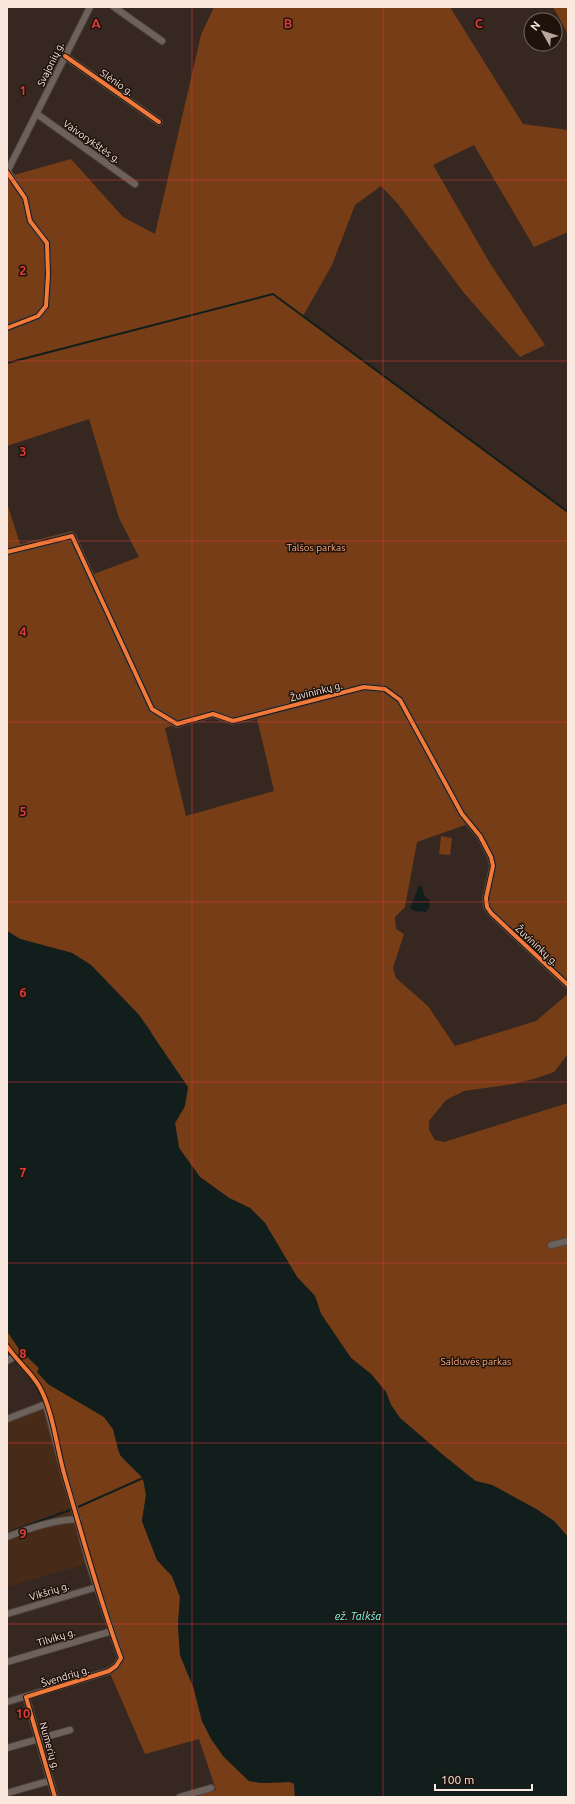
<svg xmlns="http://www.w3.org/2000/svg" width="575" height="1804" viewBox="0 0 575 1804" font-family="Ubuntu,sans-serif">
	<style>
		.built { fill: #482a18 }
		.green { fill: #763d17; fill-rule: evenodd }
		.water { fill: #111e1c }
		.lines { fill: none; stroke-linecap: round; stroke-linejoin: round }
		.stream { stroke: #111e1c; stroke-width: 2 }
		.minor-casing { stroke: #51443e; stroke-width: 8 }
		.minor { stroke: #6c615b; stroke-width: 6 }
		.cycleway-casing { stroke: #1e120b; stroke-width: 6 }
		.cycleway { stroke: #f17a3a; stroke-width: 4 }
		.grid { fill: none; stroke: #da3b3a; stroke-width: 1; stroke-opacity: 0.55 }
		.labels { text-anchor: middle; stroke-width: 3; stroke-linejoin: round; paint-order: stroke }
		.street-label { font-size: 10px; fill: #fae8df; stroke: #1e120b }
		.park-label { font-size: 10px; fill: #feac7f; stroke: #1e120b }
		.water-label { font-size: 11px; font-style: italic; fill: #7cfaf1; stroke: #1e120b }
		.grid-label { font-size: 13px; text-anchor: middle; font-weight: bold; fill: #da3b3a; stroke: #1e120b; stroke-width: 3; stroke-linejoin: round; paint-order: stroke }
	</style>
	<rect width="100%" height="100%" fill="#362820"/>
	<path class="built" d="M46,1404L89,1563L7,1587V1419Z"/>
	<path class="green" d="M214,7H450L523,124L568,130V232L534,247L474,145L433,165L491,265L545,345L520,357L464,293L398,204L381,186L355,205L332,265L303,316L568,512V985L487,907L493,866L471,823L417,842L405,907L395,917L396,929L404,934L393,968L396,978L428,1006L455,1046L536,1021L568,994V1054L554,1072L534,1079L513,1084L464,1091L446,1100L429,1121V1130L435,1140L444,1142L568,1103V1537L554,1521L536,1509L492,1485L476,1481L443,1455L400,1418L391,1405L386,1392L371,1374L351,1358L321,1314L315,1296L297,1277L265,1223L250,1208L229,1198L200,1177L179,1148L175,1123L185,1106L150,1030L139,1015L91,965L72,953L20,939L7,931V503L20,544L72,531L94,574L139,557L119,518L89,419L7,446V177L71,159L123,217L155,234L201,35ZM213,714L233,721L256,714L274,791L186,816L165,728Z
		M553,7H568V34Z
		M441,836L452,838L450,855L439,854Z
		M7,1331L19,1349L39,1368L48,1384L104,1417L113,1429L118,1450L124,1460L143,1478L146,1495L142,1521L157,1560L172,1576L180,1597L178,1625L180,1655L194,1689L202,1721L223,1756L249,1781L261,1783L289,1782L294,1784L295,1797H194L216,1790L199,1739L145,1754L109,1671L121,1658L97,1587L46,1404L39,1386L7,1346Z"/>
	<path class="water" d="M419,886H422L424,895L430,901L429,908L426,912L414,911L410,908Z
		M7,931L20,939L72,953L91,965L139,1015L188,1087L185,1106L175,1123L179,1148L200,1177L229,1198L250,1208L265,1223L297,1277L315,1296L321,1314L351,1358L371,1374L386,1392L391,1405L400,1418L443,1455L475,1481L492,1485L536,1509L554,1521L568,1537V1797H295L294,1783L289,1782L261,1783L249,1781L223,1756L211,1739L202,1721L194,1689L180,1655L178,1625L180,1597L172,1576L157,1560L142,1521L146,1495L143,1478L120,1455L113,1429L104,1417L48,1384L37,1372L39,1368L19,1349L7,1331Z"/>
	<g class="lines">
		<path class="stream" d="M7,363L273,294L568,512
			M78,1507L143,1478
			M12,1531L70,1510"/>
		<g class="minor-casing">
			<path id="minor" d="M114,7L162,41
				M65,56L159,122
				M37,114L135,184
				M7,172L90,7
				M7,328L38,316L46,306L48,275L47,243L30,221L25,198L8,172
				M7,552L72,536L152,709L177,724L213,714L233,721L364,687L385,689L400,700L462,814L480,836L491,857L493,866L486,898L487,907L491,913L568,985
				M551,1245L568,1241
				M7,1361L14,1357
				M7,1419L46,1404L65,1477L73,1503L89,1563L121,1658L116,1666L109,1671L7,1702
				M7,1537C30,1528 53,1520 78,1519
				M7,1614L97,1587
				M7,1662L112,1631
				M26,1697L55,1797
				M7,1748L70,1730
				M7,1793L49,1781
				M180,1797L211,1788"/>
		</g>
		<use href="#minor" class="minor"/>
		<g class="cycleway-casing">
			<path id="cycleway" d="M65,56L159,122
				M7,172L25,198L30,221L47,243L48,275L46,306L38,316L7,328
				M7,552L72,536L152,709L177,724L213,714L233,721L364,687L385,689L400,700L462,814L480,836L491,857L493,866L486,898L487,907L491,913L568,985
				M7,1346C16,1360 31,1372 39,1386C53,1410 57,1450 65,1477C83,1538 99,1599 121,1658L116,1666L109,1671L26,1697L55,1797"/>
		</g>
		<use href="#cycleway" class="cycleway"/>
	</g>
	<path class="grid" d="M192,7V1797M383,7V1797M7,180H568M7,361H568M7,541H568M7,722H568M7,902H568M7,1082H568M7,1263H568M7,1443H568M7,1624H568"/>
	<g class="labels">
		<g class="street-label">
			<text transform="translate(50 64) rotate(-64)" y="4">Svajonių g.</text>
			<text transform="translate(117 82) rotate(35)" y="4">Slėnio g.</text>
			<text transform="translate(92 141) rotate(35)" y="4">Vaivorykštės g.</text>
			<text transform="translate(316 691) rotate(-14)" y="4">Žuvininkų g.</text>
			<text transform="translate(537 945) rotate(43)" y="4">Žuvininkų g.</text>
			<text transform="translate(49 1591) rotate(-17)" y="4">Vikšrių g.</text>
			<text transform="translate(56 1637) rotate(-17)" y="4">Tilvikų g.</text>
			<text transform="translate(65 1676) rotate(-17)" y="4">Švendrių g.</text>
			<text transform="translate(50 1746) rotate(74)" y="4">Numerių g.</text>
		</g>
		<g class="park-label">
			<text x="316" y="551">Talšos parkas</text>
			<text x="476" y="1365">Salduvės parkas</text>
		</g>
		<g class="water-label">
			<text x="358" y="1620">ež. Talkša</text>
		</g>
	</g>
	<g class="grid-label">
		<text x="96" y="28">A</text>
		<text x="288" y="28">B</text>
		<text x="479" y="28">C</text>
		<text x="23" y="95">1</text>
		<text x="23" y="275">2</text>
		<text x="23" y="456">3</text>
		<text x="23" y="636">4</text>
		<text x="23" y="816">5</text>
		<text x="23" y="997">6</text>
		<text x="23" y="1177">7</text>
		<text x="23" y="1358">8</text>
		<text x="23" y="1538">9</text>
		<text x="23" y="1718">10</text>
	</g>
	<rect width="575" height="1804" fill="none" stroke="#fae8df" stroke-width="16"/>
	<g transform="translate(543 32) rotate(309)"><circle r="19" fill="#1e120b" stroke="#766860"/>
	<path d="M0-3L7 15L0 10L-7 15Z" fill="#b5a59c"/>
	<text y="-6" font-size="11" font-weight="bold" text-anchor="middle" fill="#fae8df">N</text>
	</g>
	<path d="M435 1784v6h97v-6" fill="none" stroke="#fae8df" stroke-width="2"/>
	<text x="441" y="1784" font-size="12" fill="#fae8df" stroke="#1e120b" stroke-width="3" paint-order="stroke">100 m</text>
</svg>
